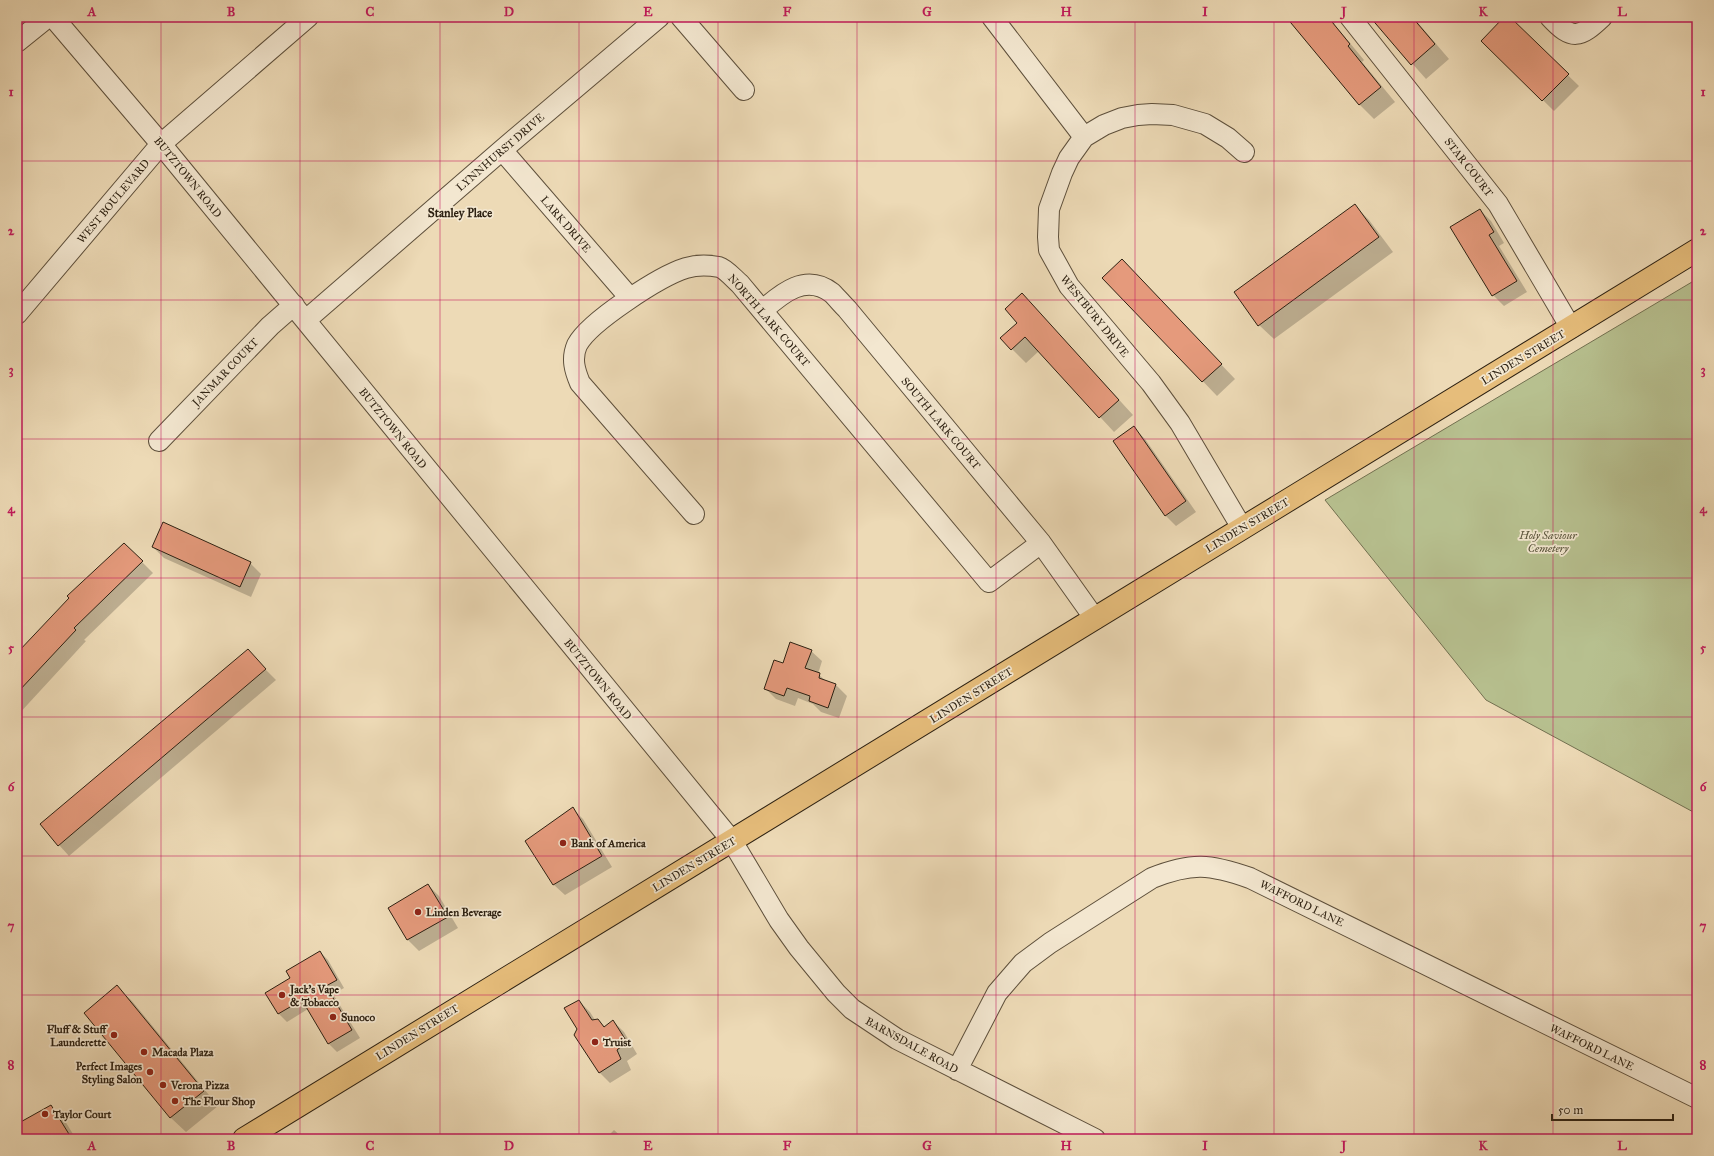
<svg xmlns="http://www.w3.org/2000/svg" width="1714" height="1156" viewBox="0 0 1714 1156" font-family="'IM FELL Great Primer',serif">
	<style>
		.green { fill: #b7c08f; stroke: #727050 }
		.shadow { fill: #0003 }
		.building { fill: #e59a7c; stroke: #2d2112 }
		.lines { fill: none; stroke-linecap: round; stroke-linejoin: round }
		.minor-casing { stroke: #5d4f3b; stroke-width: 22 }
		.major-casing { stroke: #2d2112; stroke-width: 24 }
		.minor { stroke: #f3e7d0; stroke-width: 20 }
		.major { stroke: #e6bd7b; stroke-width: 22 }
		.grid { fill: none; stroke: #c2185b; stroke-width: 1; stroke-opacity: 0.55 }
		.poi-dot { fill: #8f2418; stroke: #f3e7d0; stroke-width: 1.5 }
		.labels { text-anchor: middle; stroke-width: 3.5; stroke-linejoin: round; paint-order: stroke }
		.street-label { font-size: 11px; fill: #2d2112; stroke: #f3e7d0 }
		.park-label { font-size: 11px; font-style: italic; fill: #565138; stroke: #f3e7d0 }
		.poi-label { font-size: 11px; font-weight: bold; fill: #2d2112; stroke: #f3e7d0; text-anchor: start }
		.neighbourhood-label { font-size: 12px; font-weight: bold; fill: #2d2112; stroke: #f3e7d0 }
		.neatline { fill: none; stroke: #c2185b; stroke-width: 1.5 }
		.grid-label { font-size: 13px; text-anchor: middle; font-weight: bold; fill: #c2185b }
	</style>
	<rect width="100%" height="100%" fill="#eddab6"/>
	<filter id="stains"><feTurbulence type="fractalNoise" baseFrequency=".005" numOctaves="4"/><feColorMatrix values="0 0 0 0 .2 0 0 0 0 .09 0 0 0 0 .02 0 0 0 .5 -.17"/></filter>
	<radialGradient id="worn" r=".72"><stop offset=".6" stop-color="#630" stop-opacity="0"/><stop offset="1" stop-color="#630" stop-opacity=".3"/></radialGradient>
	<path class="green" d="M1697,279V814L1486,700L1325,500Z"/>
	<path class="shadow" d="M1287,17H1332L1336,22L1334,24L1364,60L1362,62L1395,102L1374,119L1359,104Z
		M1371,17H1413L1449,59L1426,79Z
		M1506,17H1508L1579,86L1554,111L1483,41Z
		M1354,205L1369,220L1393,252L1274,339L1259,325Z
		M1480,210L1491,221L1504,243L1499,246L1527,292L1504,306L1493,295Z
		M1136,275L1235,379L1217,396L1104,278Z
		M1036,309L1133,415L1114,432L1039,351L1026,363L1012,349Z
		M1134,428L1145,439L1196,512L1176,526L1165,515Z
		M124,544L153,573L84,640L86,641L17,716V655Z
		M153,547L250,563L261,574L251,597L164,558Z
		M811,651L822,661L818,674L827,682L836,685L847,696L839,718L821,712L813,704L798,698L795,706L776,699L765,688L783,664Z
		M258,662L276,680L69,856L59,845Z
		M572,808L583,819L612,867L565,895L554,885L527,841Z
		M428,885L439,896L458,928L419,951L408,940L389,908Z
		M320,952L328,960L344,988L333,994L360,1038L337,1052L329,1044L308,1009L287,1022L279,1014L267,993L291,978Z
		M117,987L132,1001L218,1106L186,1132L171,1118L85,1013Z
		M579,1001L590,1012L595,1020H598L605,1027L613,1021L624,1032L637,1054L627,1061L631,1070L610,1083L599,1072L579,1029Z
		M51,1106L65,1121L76,1139H17V1125Z
		M614,1130L624,1139H605Z"/>
	<path class="building" d="M1286,17H1328L1350,44L1348,46L1381,87L1359,105Z
		M1370,17H1412L1435,44L1411,65Z
		M1504,17H1510L1569,74L1542,101L1481,41Z
		M1355,204L1379,237L1258,326L1234,292Z
		M1480,209L1494,232L1489,235L1517,281L1492,296L1450,227Z
		M1122,259L1222,364L1202,382L1102,278Z
		M1022,293L1119,400L1099,418L1025,337L1011,350L1000,338L1017,323L1005,309Z
		M1134,426L1186,501L1165,516L1113,441Z
		M163,522L251,562L240,587L152,547Z
		M124,543L143,561L74,628L76,630L17,693V653L69,598L67,596Z
		M790,642L812,650L805,668L820,673L819,678L836,684L828,708L809,701L810,696L787,688L784,696L764,689L774,660L783,663Z
		M248,649L266,669L58,846L40,824Z
		M573,807L602,856L553,885L525,841Z
		M428,884L448,917L407,940L388,908Z
		M320,951L337,980L326,986L352,1030L328,1044L302,1000L278,1014L265,993L290,978L286,971Z
		M117,985L204,1091L170,1118L84,1013Z
		M579,1000L592,1020L598,1019L604,1027L613,1020L627,1042L617,1050L621,1059L599,1073L574,1035L577,1029L564,1008Z
		M51,1105L72,1139H17V1124Z"/>
	<g class="lines">
		<g class="minor-casing">
			<path id="minor" d="M53,17L161,144L732,841L779,920L799,948L836,993L852,1009L897,1039L1095,1139
				M681,17L744,90
				M992,17L1084,137
				M1350,17L1498,204L1571,328
				M1550,17C1572,41 1580,38 1602,17
				M17,42L48,17
				M502,150L630,298
				M763,310C782,293 806,273 832,293C837,298 842,304 847,309L1041,543L1095,619
				M17,314L161,144L308,17
				M306,320L502,150L659,17
				M159,441L270,326L294,305
				M694,514L580,383C575,371 571,359 577,345C589,322 660,276 686,268C696,265 708,265 719,267C726,269 734,279 740,284L989,582L1041,543
				M1242,528L1180,423L1151,383L1069,286L1049,250L1048,237L1049,209L1062,173L1069,158L1084,137L1104,125L1122,118L1138,115L1152,114L1173,115L1205,124L1228,138L1244,152
				M957,1070L997,993L1023,963L1050,943L1152,878C1192,862 1210,864 1250,878L1697,1098"/>
		</g>
		<g class="major-casing">
			<path id="major" d="M244,1139L1697,250"/>
		</g>
		<use href="#minor" class="minor"/>
		<use href="#major" class="major"/>
	</g>
	<path class="grid" d="M161,17V1139M300,17V1139M440,17V1139M579,17V1139M718,17V1139M857,17V1139M996,17V1139M1135,17V1139M1274,17V1139M1414,17V1139M1553,17V1139M17,161H1697M17,300H1697M17,439H1697M17,578H1697M17,717H1697M17,856H1697M17,995H1697"/>
	<g class="poi-dot">
		<circle cx="563" cy="843" r="4"/>
		<circle cx="418" cy="912" r="4"/>
		<circle cx="282" cy="995" r="4"/>
		<circle cx="333" cy="1017" r="4"/>
		<circle cx="114" cy="1035" r="4"/>
		<circle cx="595" cy="1042" r="4"/>
		<circle cx="144" cy="1052" r="4"/>
		<circle cx="150" cy="1072" r="4"/>
		<circle cx="163" cy="1085" r="4"/>
		<circle cx="175" cy="1101" r="4"/>
		<circle cx="45" cy="1114" r="4"/>
	</g>
	<g class="labels">
		<g class="street-label">
			<text transform="translate(500 152) rotate(-41)" y="4">LYNNHURST DRIVE</text>
			<text transform="translate(1469 167) rotate(52)" y="4">STAR COURT</text>
			<text transform="translate(188 177) rotate(51)" y="4">BUTZTOWN ROAD</text>
			<text transform="translate(113 201) rotate(-50)" y="4">WEST BOULEVARD</text>
			<text transform="translate(566 224) rotate(49)" y="4">LARK DRIVE</text>
			<text transform="translate(1095 316) rotate(51)" y="4">WESTBURY DRIVE</text>
			<text transform="translate(769 320) rotate(49)" y="4">NORTH LARK COURT</text>
			<text transform="translate(1523 357) rotate(-31)" y="4">LINDEN STREET</text>
			<text transform="translate(225 372) rotate(-46)" y="4">JANMAR COURT</text>
			<text transform="translate(941 423) rotate(50)" y="4">SOUTH LARK COURT</text>
			<text transform="translate(393 428) rotate(51)" y="4">BUTZTOWN ROAD</text>
			<text transform="translate(1247 525) rotate(-31)" y="4">LINDEN STREET</text>
			<text transform="translate(598 679) rotate(51)" y="4">BUTZTOWN ROAD</text>
			<text transform="translate(971 695) rotate(-32)" y="4">LINDEN STREET</text>
			<text transform="translate(694 864) rotate(-31)" y="4">LINDEN STREET</text>
			<text transform="translate(1302 903) rotate(26)" y="4">WAFFORD LANE</text>
			<text transform="translate(417 1032) rotate(-32)" y="4">LINDEN STREET</text>
			<text transform="translate(912 1045) rotate(29)" y="4">BARNSDALE ROAD</text>
			<text transform="translate(1592 1047) rotate(26)" y="4">WAFFORD LANE</text>
		</g>
		<g class="park-label">
			<text x="1548" y="539">Holy Saviour<tspan x="1548" dy="13">Cemetery</tspan></text>
		</g>
		<g class="poi-label">
			<text x="571" y="847">Bank of America</text>
			<text x="426" y="916">Linden Beverage</text>
			<text x="290" y="993">Jack's Vape<tspan x="290" dy="13">&amp; Tobacco</tspan></text>
			<text x="341" y="1021">Sunoco</text>
			<text x="106" y="1033" text-anchor="end">Fluff &amp; Stuff<tspan x="106" dy="13">Launderette</tspan></text>
			<text x="603" y="1046">Truist</text>
			<text x="152" y="1056">Macada Plaza</text>
			<text x="142" y="1070" text-anchor="end">Perfect Images<tspan x="142" dy="13">Styling Salon</tspan></text>
			<text x="171" y="1089">Verona Pizza</text>
			<text x="183" y="1105">The Flour Shop</text>
			<text x="53" y="1118">Taylor Court</text>
		</g>
		<g class="neighbourhood-label">
			<text x="460" y="217">Stanley Place</text>
		</g>
	</g>
	<rect width="1714" height="1156" fill="none" stroke="#eddab6" stroke-width="44"/>
	<path d="M1552 1114v6h121v-6" fill="none" stroke="#2d2112" stroke-width="2"/>
	<text x="1558" y="1114" font-size="12" fill="#2d2112" stroke="#f3e7d0" stroke-width="3" paint-order="stroke">50 m</text>
	<rect x="22" y="22" width="1670" height="1112" class="neatline"/>
	<g class="grid-label">
		<text x="92" y="16">A</text>
		<text x="231" y="16">B</text>
		<text x="370" y="16">C</text>
		<text x="509" y="16">D</text>
		<text x="648" y="16">E</text>
		<text x="787" y="16">F</text>
		<text x="927" y="16">G</text>
		<text x="1066" y="16">H</text>
		<text x="1205" y="16">I</text>
		<text x="1344" y="16">J</text>
		<text x="1483" y="16">K</text>
		<text x="1622" y="16">L</text>
		<text x="11" y="96">1</text>
		<text x="1703" y="96">1</text>
		<text x="11" y="235">2</text>
		<text x="1703" y="235">2</text>
		<text x="11" y="374">3</text>
		<text x="1703" y="374">3</text>
		<text x="11" y="513">4</text>
		<text x="1703" y="513">4</text>
		<text x="11" y="652">5</text>
		<text x="1703" y="652">5</text>
		<text x="11" y="791">6</text>
		<text x="1703" y="791">6</text>
		<text x="11" y="930">7</text>
		<text x="1703" y="930">7</text>
		<text x="11" y="1069">8</text>
		<text x="1703" y="1069">8</text>
		<text x="92" y="1150">A</text>
		<text x="231" y="1150">B</text>
		<text x="370" y="1150">C</text>
		<text x="509" y="1150">D</text>
		<text x="648" y="1150">E</text>
		<text x="787" y="1150">F</text>
		<text x="927" y="1150">G</text>
		<text x="1066" y="1150">H</text>
		<text x="1205" y="1150">I</text>
		<text x="1344" y="1150">J</text>
		<text x="1483" y="1150">K</text>
		<text x="1622" y="1150">L</text>
	</g>
	<rect width="100%" height="100%" filter="url(#stains)"/>
	<rect width="100%" height="100%" fill="url(#worn)"/>
</svg>
